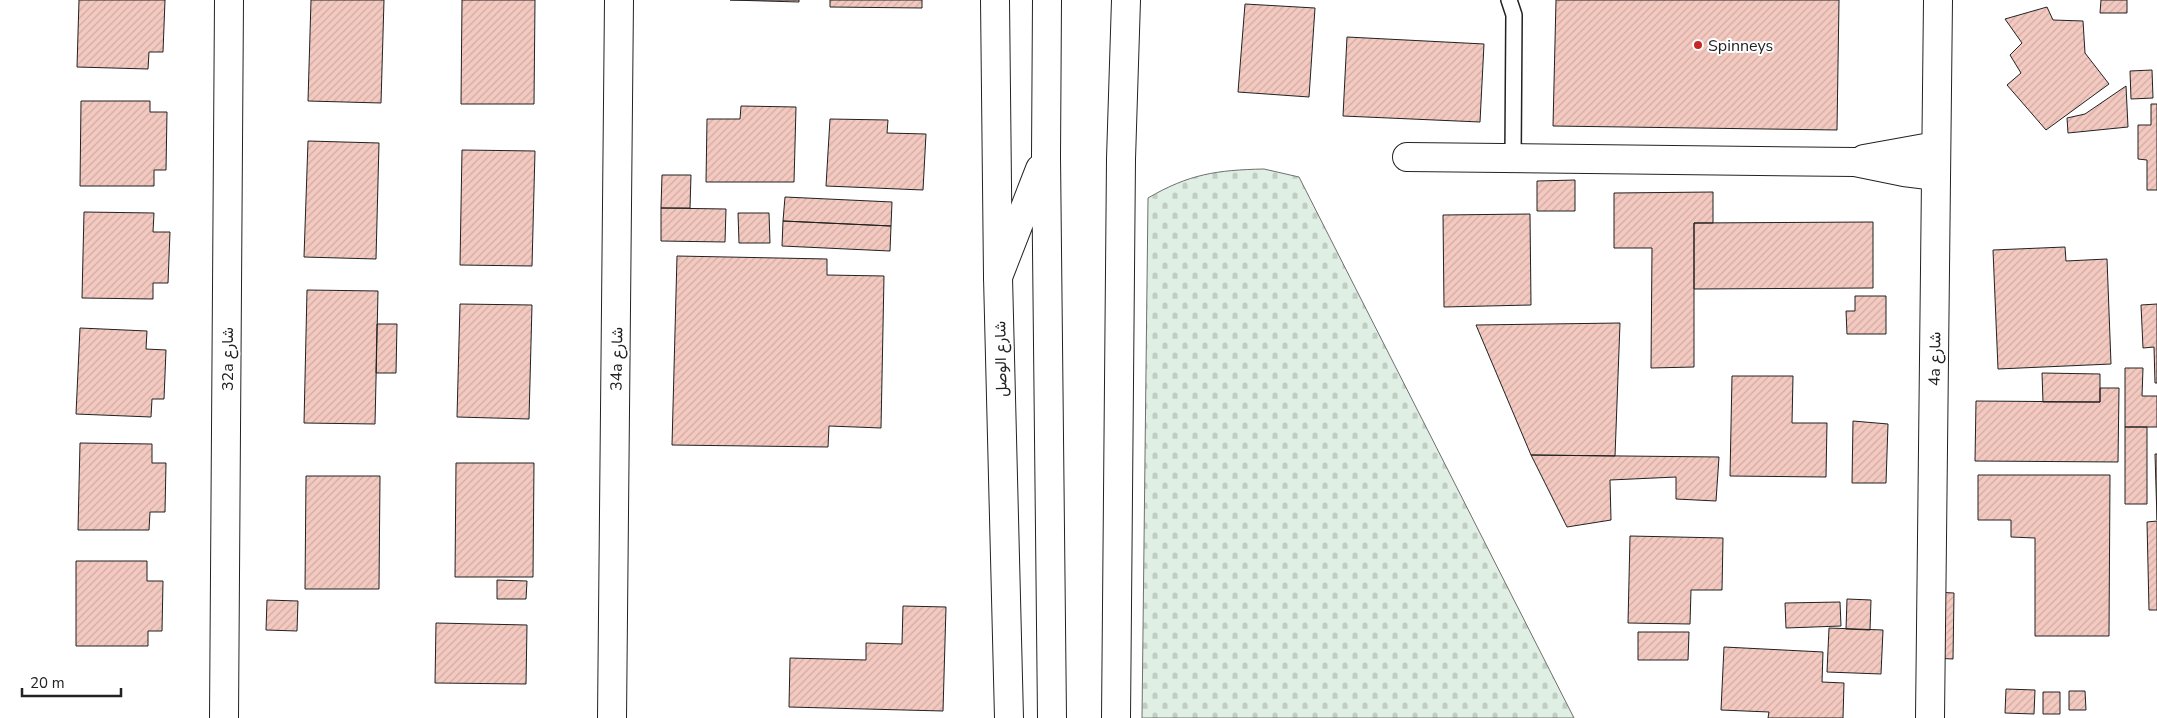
<svg xmlns="http://www.w3.org/2000/svg" width="2157" height="718" viewBox="0 0 2157 718" font-family="'Nunito Sans',Vazirmatn,sans-serif">
	<style>
		.cemetery { fill: url(#cemetery-stones); stroke: #6f6f6f }
		.building { fill: url(#building-hatch); stroke: #222 }
		.lines { fill: none; stroke-linecap: round; stroke-linejoin: round }
		.lane-casing { stroke: #222; stroke-width: 18 }
		.street-casing { stroke: #222; stroke-width: 30 }
		.primary-casing { stroke: #222; stroke-width: 30 }
		.lane { stroke: #fff; stroke-width: 15 }
		.street { stroke: #fff; stroke-width: 28 }
		.primary { stroke: #fff; stroke-width: 28 }
		.poi-dot { fill: #c62828; stroke: #fff; stroke-width: 2 }
		.labels { text-anchor: middle; stroke-width: 4; stroke-linejoin: round; paint-order: stroke }
		.poi-label { font-size: 16px; fill: #222; stroke: #fff; text-anchor: start }
		.street-label { font-size: 16px; fill: #222; stroke: #fff }
	</style>
	<defs>
		<pattern id="cemetery-stones" width="16" height="16" patternUnits="userSpaceOnUse" patternTransform="scale(1.25)"><rect width="16" height="16" fill="#e0efe3"/><path d="M2 7V4a2 2 0 0 1 4 0v3zM10 15v-3a2 2 0 0 1 4 0v3z" fill="#c0cdc2"/></pattern>
		<pattern id="building-hatch" width="6" height="6" patternUnits="userSpaceOnUse" patternTransform="scale(1.25)"><rect width="6" height="6" fill="#f3c9c0"/><path d="M-1 1l2-2M0 6l6-6M5 7l2-2" fill="none" stroke="#d0aca5"/></pattern>
	</defs>
	<rect width="100%" height="100%" fill="#fff"/>
	<path class="cemetery" d="M1264,169L1299,177L1574,718H1142L1148,198C1189,174 1217,170 1264,169Z"/>
	<path class="building" d="M79,0H165L163,52H149L148,69L77,67Z
		M311,0H384L381,103L308,101Z
		M462,0H535L534,104H461Z
		M730,0H799V2Z
		M830,0H922V8L830,7Z
		M1556,0H1839L1837,130L1553,126Z
		M2101,0H2127V13H2100Z
		M1245,4L1315,8L1309,97L1238,92Z
		M2047,7L2053,20L2083,21L2085,53L2109,84L2046,130L2007,85L2021,73L2010,55L2022,43L2005,19Z
		M1347,37L1484,44L1480,122L1343,116Z
		M2152,70L2153,98L2131,99L2130,71Z
		M2126,86L2128,127L2068,133L2067,118L2085,114Z
		M81,101H150V112H167L166,170H154V186H80Z
		M2151,104H2157V190H2147V160L2138,159V125H2151Z
		M741,106L796,107L794,182H706L707,119H740Z
		M830,119L888,120L887,133L926,134L923,190L826,186Z
		M308,141L379,143L376,259L304,257Z
		M462,150L535,151L532,266L460,265Z
		M662,175H691L690,208H661Z
		M1575,180V211H1537V181Z
		M1713,192V223H1694V367L1651,368L1652,248H1614V193Z
		M785,197L892,202L891,226L783,221Z
		M661,208L726,209L725,242L661,241Z
		M84,212L154,213L153,232H170L168,283H153V299L82,298Z
		M738,213H769L770,243H739Z
		M1530,214L1531,305L1444,307L1443,215Z
		M783,221L891,226L890,251L782,246Z
		M1873,222V288L1694,289V223Z
		M2065,247L2066,261L2107,259L2111,364L1998,369L1993,250Z
		M677,256L827,259V275L884,276L881,428L829,426L828,447L672,445Z
		M307,290L378,291L375,424L304,423Z
		M1855,296H1886V334H1847L1846,311H1855Z
		M460,304L532,305L529,419L457,417Z
		M2157,304V383H2155L2154,347L2143,348L2141,305Z
		M1620,323L1615,456L1531,455L1476,325Z
		M377,324H397L396,373H376Z
		M80,328L147,331L146,349L166,350L164,399H152L151,417L76,414Z
		M2125,368H2143L2142,396H2157V427H2125Z
		M2042,373L2100,374V402H2043Z
		M1732,376H1793L1792,423H1827L1826,477L1730,476Z
		M2100,388H2119L2118,462L1975,461L1976,401L2100,402Z
		M1853,421L1888,424L1886,483H1852Z
		M2125,427H2147V504H2125Z
		M80,443L152,444V463H166L165,512H150L149,530H78Z
		M2155,454H2157V520Z
		M1531,455L1719,457L1716,501L1676,499V477L1610,480L1611,520L1567,527Z
		M456,463H534L533,577H455Z
		M1978,475H2110L2109,636H2035V538L2011,537V520H1978Z
		M306,476H380L379,589H305Z
		M2157,521V610H2149L2147,522Z
		M1630,536L1723,538L1722,590H1691L1690,624L1628,623Z
		M76,561H147V581H163L162,631H148V646H76Z
		M497,580L527,581L526,599H497Z
		M1933,592L1954,593L1953,659L1932,658Z
		M1847,599L1871,600L1870,630L1846,629Z
		M267,600L298,601L297,631L266,630Z
		M1840,602L1841,626L1786,628L1785,603Z
		M903,606L946,607L943,711L789,707L790,658L866,660V643L902,644Z
		M436,623L527,625L526,684L435,683Z
		M1829,628L1883,630L1881,674L1827,672Z
		M1638,632H1689L1688,660H1638Z
		M1724,647L1823,652L1822,682L1844,683L1843,718H1768L1769,712L1721,710Z
		M2006,689L2035,690L2034,714L2005,713Z
		M2069,691H2085L2086,710H2069Z
		M2043,692H2060V714H2043Z"/>
	<g class="lines">
		<g class="lane-casing">
			<path id="lane" d="M1509,0L1514,15L1513,159"/>
		</g>
		<g class="street-casing">
			<path id="street" d="M995,0L998,277L1009,718
				M1407,157L1855,162L1904,172L1936,176
				M1864,159L1936,146
				M224,718L229,0
				M612,718L619,0
				M1930,718L1938,0"/>
		</g>
		<g class="primary-casing">
			<path id="primary" d="M1047,0L1046,156L1052,718
				M998,277L1040,169
				M1116,718L1121,159L1126,0"/>
		</g>
		<use href="#lane" class="lane"/>
		<use href="#street" class="street"/>
		<use href="#primary" class="primary"/>
	</g>
	<circle class="poi-dot" cx="1698" cy="45" r="5"/>
	<g class="labels">
		<g class="poi-label">
			<text x="1708" y="51">Spinneys</text>
		</g>
		<g class="street-label">
			<text transform="translate(227 359) rotate(-90)" y="6">32a شارع</text>
			<text transform="translate(616 359) rotate(-89)" y="6">34a شارع</text>
			<text transform="translate(1000 359) rotate(-91)" y="6">شارع الوصل</text>
			<text transform="translate(1934 359) rotate(-89)" y="6">4a شارع</text>
		</g>
	</g>
	<path d="M22 688v8h99v-8" fill="none" stroke="#222222" stroke-width="2.5"/>
	<text x="30" y="688" font-size="15" fill="#222222" stroke="#ffffff" stroke-width="4" paint-order="stroke">20 m</text>
</svg>
